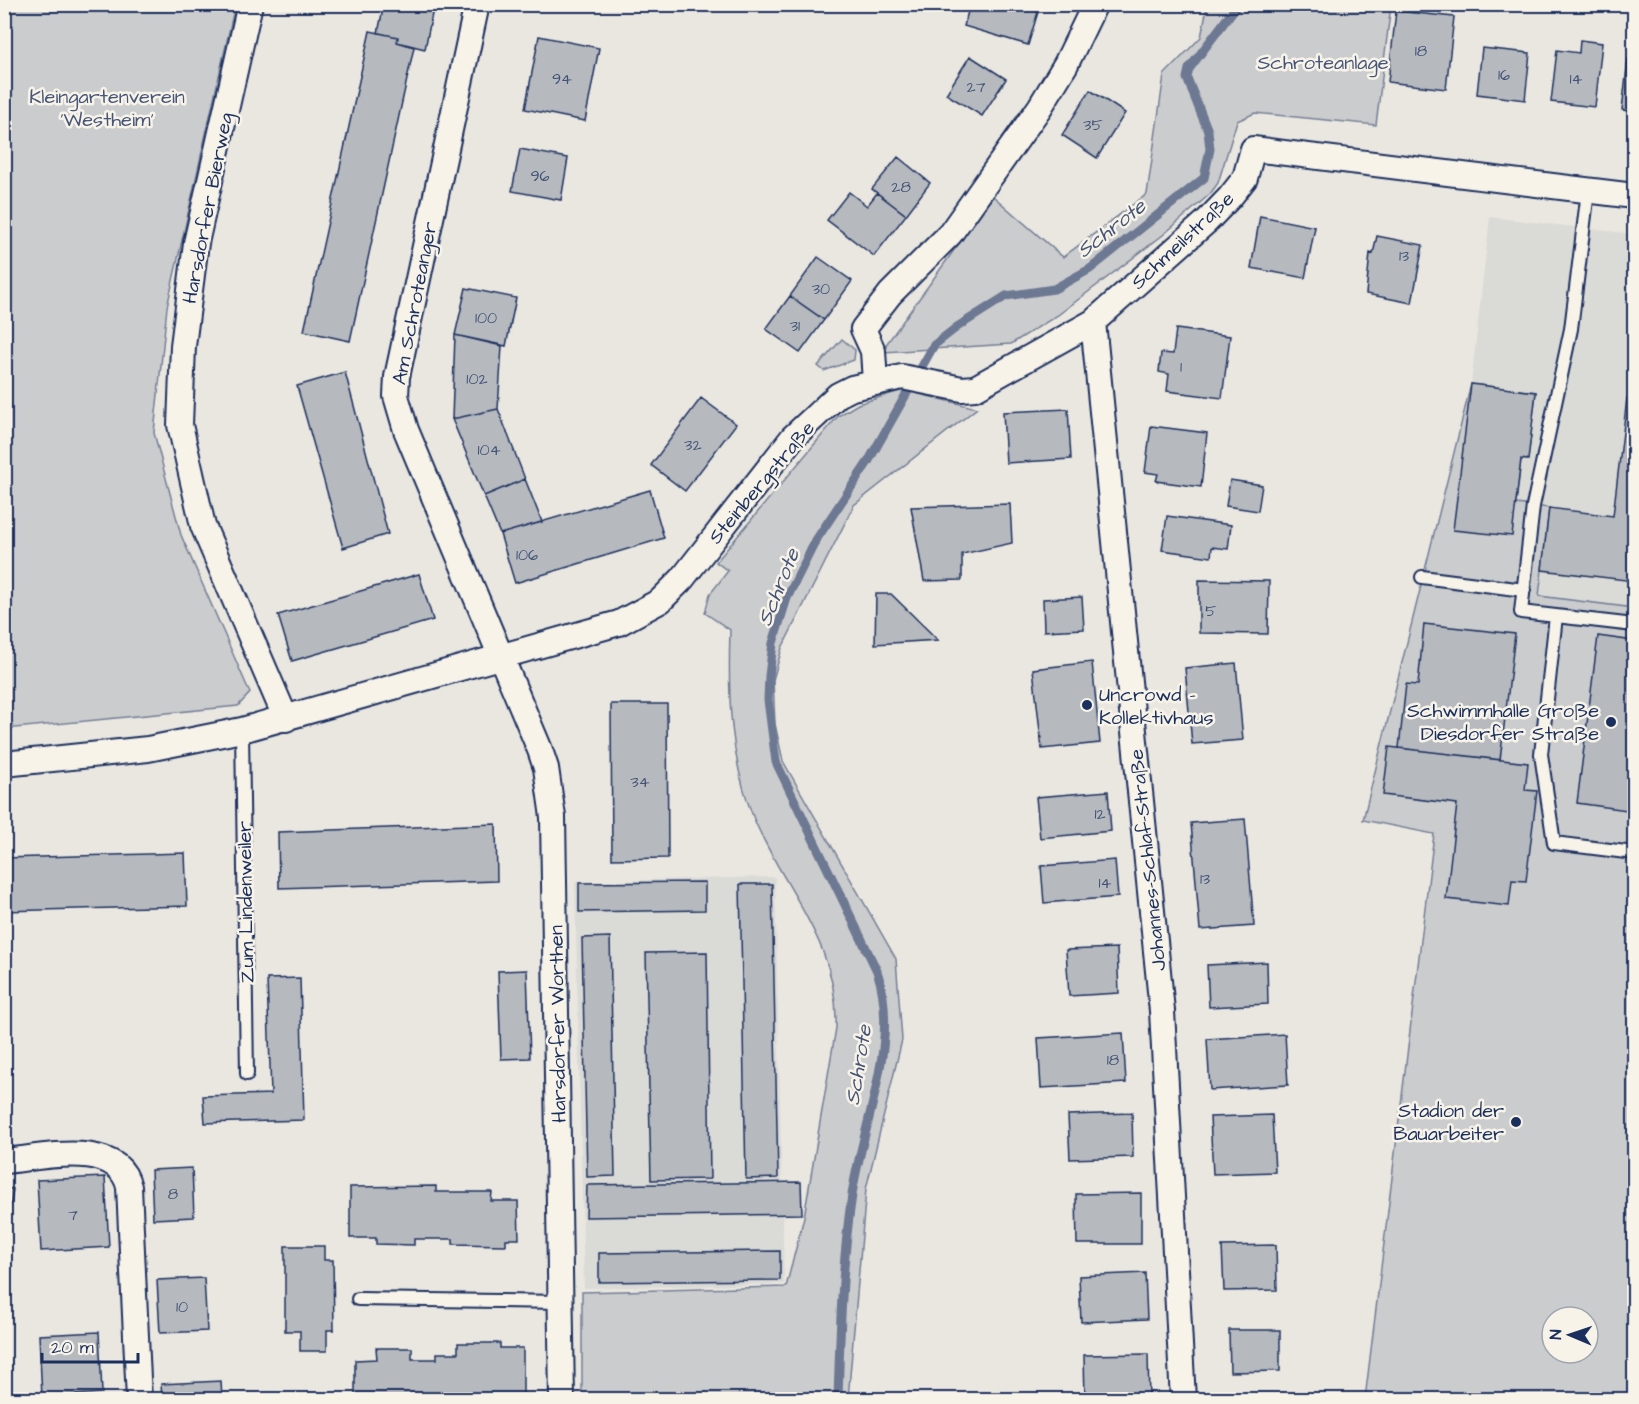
<svg xmlns="http://www.w3.org/2000/svg" width="1639" height="1404" viewBox="0 0 1639 1404" font-family="'Architects Daughter',sans-serif">
	<style>
		.built { fill: #dadad6 }
		.green { fill: #cbcccd; stroke: #737e96; stroke-width: 1.5; fill-rule: evenodd }
		.lines { fill: none; stroke-linecap: round; stroke-linejoin: round }
		.stream { stroke: #6d7892; stroke-width: 9 }
		.building { fill: #b6babf; stroke: #1b2f5e; stroke-width: 1.5 }
		.lane-casing { stroke: #1b2f5e; stroke-width: 16 }
		.street-casing { stroke: #1b2f5e; stroke-width: 28 }
		.lane { stroke: #f7f3e8; stroke-width: 12 }
		.street { stroke: #f7f3e8; stroke-width: 24 }
		.poi-dot { fill: #1b2f5e; stroke: #f7f3e8; stroke-width: 2 }
		.labels { text-anchor: middle; stroke-width: 5; stroke-linejoin: round; paint-order: stroke }
		.number-label { font-size: 16px; fill: #425276 }
		.park-label { font-size: 20px; fill: #47567a; stroke: #f7f3e8 }
		.street-label { font-size: 20px; fill: #1b2f5e; stroke: #f7f3e8 }
		.poi-label { font-size: 20px; fill: #1b2f5e; stroke: #f7f3e8; text-anchor: end }
		.water-label { font-size: 21px; font-style: italic; fill: #445378; stroke: #f7f3e8 }
	</style>
	<rect width="100%" height="100%" fill="#eae7e0"/>
	<filter id="ink" filterUnits="userSpaceOnUse"><feTurbulence type="fractalNoise" baseFrequency=".0167" numOctaves="2"/><feDisplacementMap in="SourceGraphic" scale="12" xChannelSelector="R" yChannelSelector="G"/><feConvolveMatrix kernelMatrix="1 2 1 2 8 2 1 2 1" color-interpolation-filters="sRGB"/></filter>
	<g filter="url(#ink)">
		<path class="built" d="M1490,217L1634,234V608L1539,597L1549,508L1516,504L1521,459L1528,460L1536,392L1471,384Z
			M775,877L784,1284L584,1288L575,882Z"/>
		<path class="green" d="M5,4L235,5L167,307L154,433L181,535L250,693L238,706L5,729Z
			M1210,5H1391L1376,125L1255,113L1237,121L1218,183L1210,194L1163,235L1058,315L1011,344L884,352L885,346L993,196L1063,257L1147,194L1164,75L1201,37L1207,8Z
			M842,339L855,350L854,360L824,371L818,366Z
			M1471,384L1536,392L1528,460H1521L1516,504L1549,508L1539,596L1634,608V1399H1365L1434,834L1363,820ZM1552,1317H1588V1353H1552Z
			M903,390L977,408L854,505L782,648L773,680L775,724L783,761L896,959L902,1040L866,1189L848,1399H582V1292L786,1287L804,1217L836,1028C839,942 785,892 754,819C729,757 728,695 730,630L705,613L710,594L728,571L716,562L838,416L858,404Z"/>
		<g class="lines">
			<path class="stream" d="M838,1400C840,1332 842,1262 852,1195C862,1125 901,1041 877,971L776,762L768,700L769,676L773,643L787,598L816,540L868,462L934,345L957,327L1006,296L1054,289L1090,269L1204,178L1210,149L1208,131L1187,78L1189,69L1238,4"/>
		</g>
		<path class="building" d="M384,4H434L425,49L397,42L398,37L378,33Z
			M958,4H1014L1038,12L1028,45L964,26L969,8Z
			M1396,11L1454,17L1446,89L1388,82Z
			M370,31L398,37L397,42L414,47L350,341L304,331Z
			M539,36L599,48L585,121L525,109Z
			M1580,40L1602,43L1595,107L1551,102L1557,50L1579,53Z
			M1482,48L1530,53L1525,100L1477,94Z
			M970,56L1006,79L982,116L946,94Z
			M1628,59H1634V112L1622,110Z
			M1090,90L1125,113L1097,158L1062,135Z
			M520,149L568,158L561,200L512,191Z
			M898,157L930,183L906,215L872,189Z
			M849,192L867,206L877,193L906,215L874,256L827,220Z
			M1260,216L1315,227L1305,278L1251,268Z
			M1377,236L1423,245L1412,303L1366,294L1370,253L1373,254Z
			M818,257L852,281L824,320L790,296Z
			M466,288L516,298L506,346L455,335Z
			M790,296L824,320L800,353L766,329Z
			M1176,329L1230,336L1222,398L1167,391L1169,374L1159,372L1161,353L1173,354Z
			M455,335L502,346L498,409L452,419Z
			M345,372L388,534L343,548L297,386Z
			M1471,384L1536,392L1528,460L1521,459L1512,536L1453,530Z
			M701,398L736,424L685,491L651,465Z
			M1627,398L1634,399V581L1542,570L1549,508L1613,516Z
			M498,409L525,479L484,496L452,419Z
			M1068,409L1071,459L1006,463L1003,412Z
			M1151,426L1207,433L1201,487L1156,481L1158,474L1145,472Z
			M525,479L542,522L500,534L484,496Z
			M1230,480L1262,485L1258,511L1226,506Z
			M650,490L664,538L515,583L500,534Z
			M1010,504L1012,543L962,554V580L924,581L911,507Z
			M1167,516L1231,525L1228,549L1212,547L1211,557L1162,550Z
			M419,574L433,620L292,661L278,615Z
			M1199,580L1269,581L1268,634L1199,633Z
			M876,594H891L938,640L875,644Z
			M1082,597L1084,629L1044,631L1043,599Z
			M1424,624L1515,634L1500,760L1399,748L1406,684L1418,685Z
			M1598,636L1634,641V811L1577,803Z
			M1092,662L1100,743L1042,749L1033,669Z
			M1236,663L1243,740L1192,744L1185,668Z
			M611,704H667L668,858L612,859Z
			M1389,747L1528,763L1525,790L1537,791L1526,881L1512,880L1509,906L1446,899L1457,804L1383,795Z
			M1108,791L1111,831L1040,838L1036,797Z
			M1245,819L1254,926L1200,930L1191,823Z
			M496,824L497,881L279,888L278,832Z
			M185,853L187,906L4,911V858Z
			M1115,860L1118,897L1044,903L1041,866Z
			M705,882V910L579,912V883Z
			M740,884H772L778,1178L746,1179Z
			M610,937L615,1176L587,1177L582,938Z
			M1117,948L1119,993L1069,996L1066,950Z
			M707,952L710,1179L651,1180L646,953Z
			M1267,962L1268,1004L1209,1007L1207,965Z
			M527,970L530,1058L501,1059L498,971Z
			M300,978L304,1120L205,1123L203,1096L271,1094L267,979Z
			M1123,1033L1126,1083L1041,1088L1038,1038Z
			M1285,1034L1288,1085L1210,1090L1207,1039Z
			M1132,1113L1133,1157L1070,1159L1068,1115Z
			M1272,1115L1275,1172L1213,1174L1210,1117Z
			M192,1168L194,1217L153,1219L151,1170Z
			M105,1177L109,1247L41,1251L37,1180Z
			M801,1182L802,1214L586,1217L587,1185Z
			M436,1186V1192H492L491,1201H518L519,1239H506V1245L453,1244V1239H414V1245L376,1244V1238H350V1187Z
			M4,1188L13,1189L4,1248Z
			M1141,1193V1244H1077L1076,1194Z
			M1276,1245L1277,1290L1224,1291L1222,1246Z
			M285,1246H324V1260H333L334,1330H327V1351H300V1331H285Z
			M780,1251V1280L599,1282V1253Z
			M1145,1273L1147,1319L1081,1322L1079,1276Z
			M204,1278L207,1331L160,1333L157,1280Z
			M1229,1330H1280V1371L1230,1372Z
			M99,1332L102,1393L42,1397L39,1335Z
			M458,1343H500V1348H523V1400H376V1396H355V1360L377,1359L376,1348H412V1359H437V1353H458Z
			M1148,1354L1149,1400H1085L1084,1355Z
			M221,1381L222,1400H162L161,1384Z"/>
		<g class="lines">
			<g class="lane-casing">
				<path id="lane" d="M1588,191L1571,329L1533,506L1521,612L1556,616L1541,754L1554,843L1634,853
					M1422,577L1524,590
					M1556,616L1634,625
					M242,730L247,1074
					M358,1299L561,1302"/>
			</g>
			<g class="street-casing">
				<path id="street" d="M250,4L196,243L183,346L180,425L203,526L286,719
					M477,4L397,377L396,396L406,430L540,750L546,768L553,817L562,1400
					M1093,322L1162,1011L1183,1400
					M875,382L873,351L863,329L890,294L950,234L1040,107L1066,64L1095,4
					M4,764L148,749L242,730L619,623L660,601L682,579L793,437L838,395L852,388L902,377L962,389L975,388L1093,322L1206,222L1230,197L1245,178L1253,149L1634,196
					M4,1161C41,1158 118,1138 129,1187L139,1400"/>
			</g>
			<use href="#lane" class="lane"/>
			<use href="#street" class="street"/>
		</g>
	</g>
	<g class="poi-dot">
		<circle cx="1087" cy="705" r="6"/>
		<circle cx="1611" cy="722" r="6"/>
		<circle cx="1516" cy="1122" r="6"/>
	</g>
	<g class="labels">
		<g class="number-label">
			<text x="1421" y="56">18</text>
			<text x="1504" y="80">16</text>
			<text x="562" y="84">94</text>
			<text x="1576" y="84">14</text>
			<text x="976" y="92">27</text>
			<text x="1093" y="130">35</text>
			<text x="540" y="181">96</text>
			<text x="901" y="192">28</text>
			<text x="1404" y="261">13</text>
			<text x="821" y="294">30</text>
			<text x="486" y="323">100</text>
			<text x="795" y="331">31</text>
			<text x="1181" y="372">1</text>
			<text x="477" y="384">102</text>
			<text x="693" y="450">32</text>
			<text x="489" y="455">104</text>
			<text x="527" y="560">106</text>
			<text x="1211" y="616">5</text>
			<text x="640" y="787">34</text>
			<text x="1100" y="819">12</text>
			<text x="1205" y="884">13</text>
			<text x="1105" y="888">14</text>
			<text x="1113" y="1065">18</text>
			<text x="173" y="1199">8</text>
			<text x="73" y="1220">7</text>
			<text x="182" y="1312">10</text>
		</g>
		<g class="park-label">
			<text x="1323" y="69">Schroteanlage</text>
			<text x="107" y="103">Kleingartenverein<tspan x="107" dy="23">'Westheim'</tspan></text>
		</g>
		<g class="street-label">
			<text transform="translate(207 208) rotate(-79)" y="7">Harsdorfer Bierweg</text>
			<text transform="translate(1182 240) rotate(-43)" y="7">Schmeilstraße</text>
			<text transform="translate(414 303) rotate(-79)" y="7">Am Schroteanger</text>
			<text transform="translate(761 482) rotate(-50)" y="7">Steinbergstraße</text>
			<text transform="translate(1147 860) rotate(-96)" y="7">Johannes-Schlaf-Straße</text>
			<text transform="translate(245 902) rotate(-91)" y="7">Zum Lindenweiler</text>
			<text transform="translate(557 1024) rotate(-91)" y="7">Harsdorfer Worthen</text>
		</g>
		<g class="poi-label">
			<text x="1099" y="701" text-anchor="start">Uncrowd -<tspan x="1099" dy="23">Kollektivhaus</tspan></text>
			<text x="1599" y="717">Schwimmhalle Große<tspan x="1599" dy="23">Diesdorfer Straße</tspan></text>
			<text x="1504" y="1117">Stadion der<tspan x="1504" dy="23">Bauarbeiter</tspan></text>
		</g>
		<g class="water-label">
			<text transform="translate(1111 228) rotate(-38)" y="7">Schrote</text>
			<text transform="translate(778 587) rotate(-68)" y="7">Schrote</text>
			<text transform="translate(858 1065) rotate(-81)" y="7">Schrote</text>
		</g>
	</g>
	<rect width="1639" height="1404" fill="none" stroke="#f7f3e8" stroke-width="24"/>
	<rect x="12" y="12" width="1615" height="1380" fill="none" stroke="#1b2f5e" stroke-width="2" filter="url(#ink)"/>
	<g transform="translate(1570 1335) rotate(272)"><circle r="28" fill="#f7f3e8" stroke="#9fa5b1" stroke-width="1.5"/>
	<path d="M0-4.5L10 22L0 15L-10 22Z" fill="#1b2f5e"/>
	<text y="-9" font-size="16" font-weight="bold" text-anchor="middle" fill="#1b2f5e">N</text>
	</g>
	<path d="M42 1353v9h96v-9" fill="none" stroke="#1b2f5e" stroke-width="3"/>
	<text x="51" y="1353" font-size="18" fill="#1b2f5e" stroke="#f7f3e8" stroke-width="4.5" paint-order="stroke">20 m</text>
</svg>
